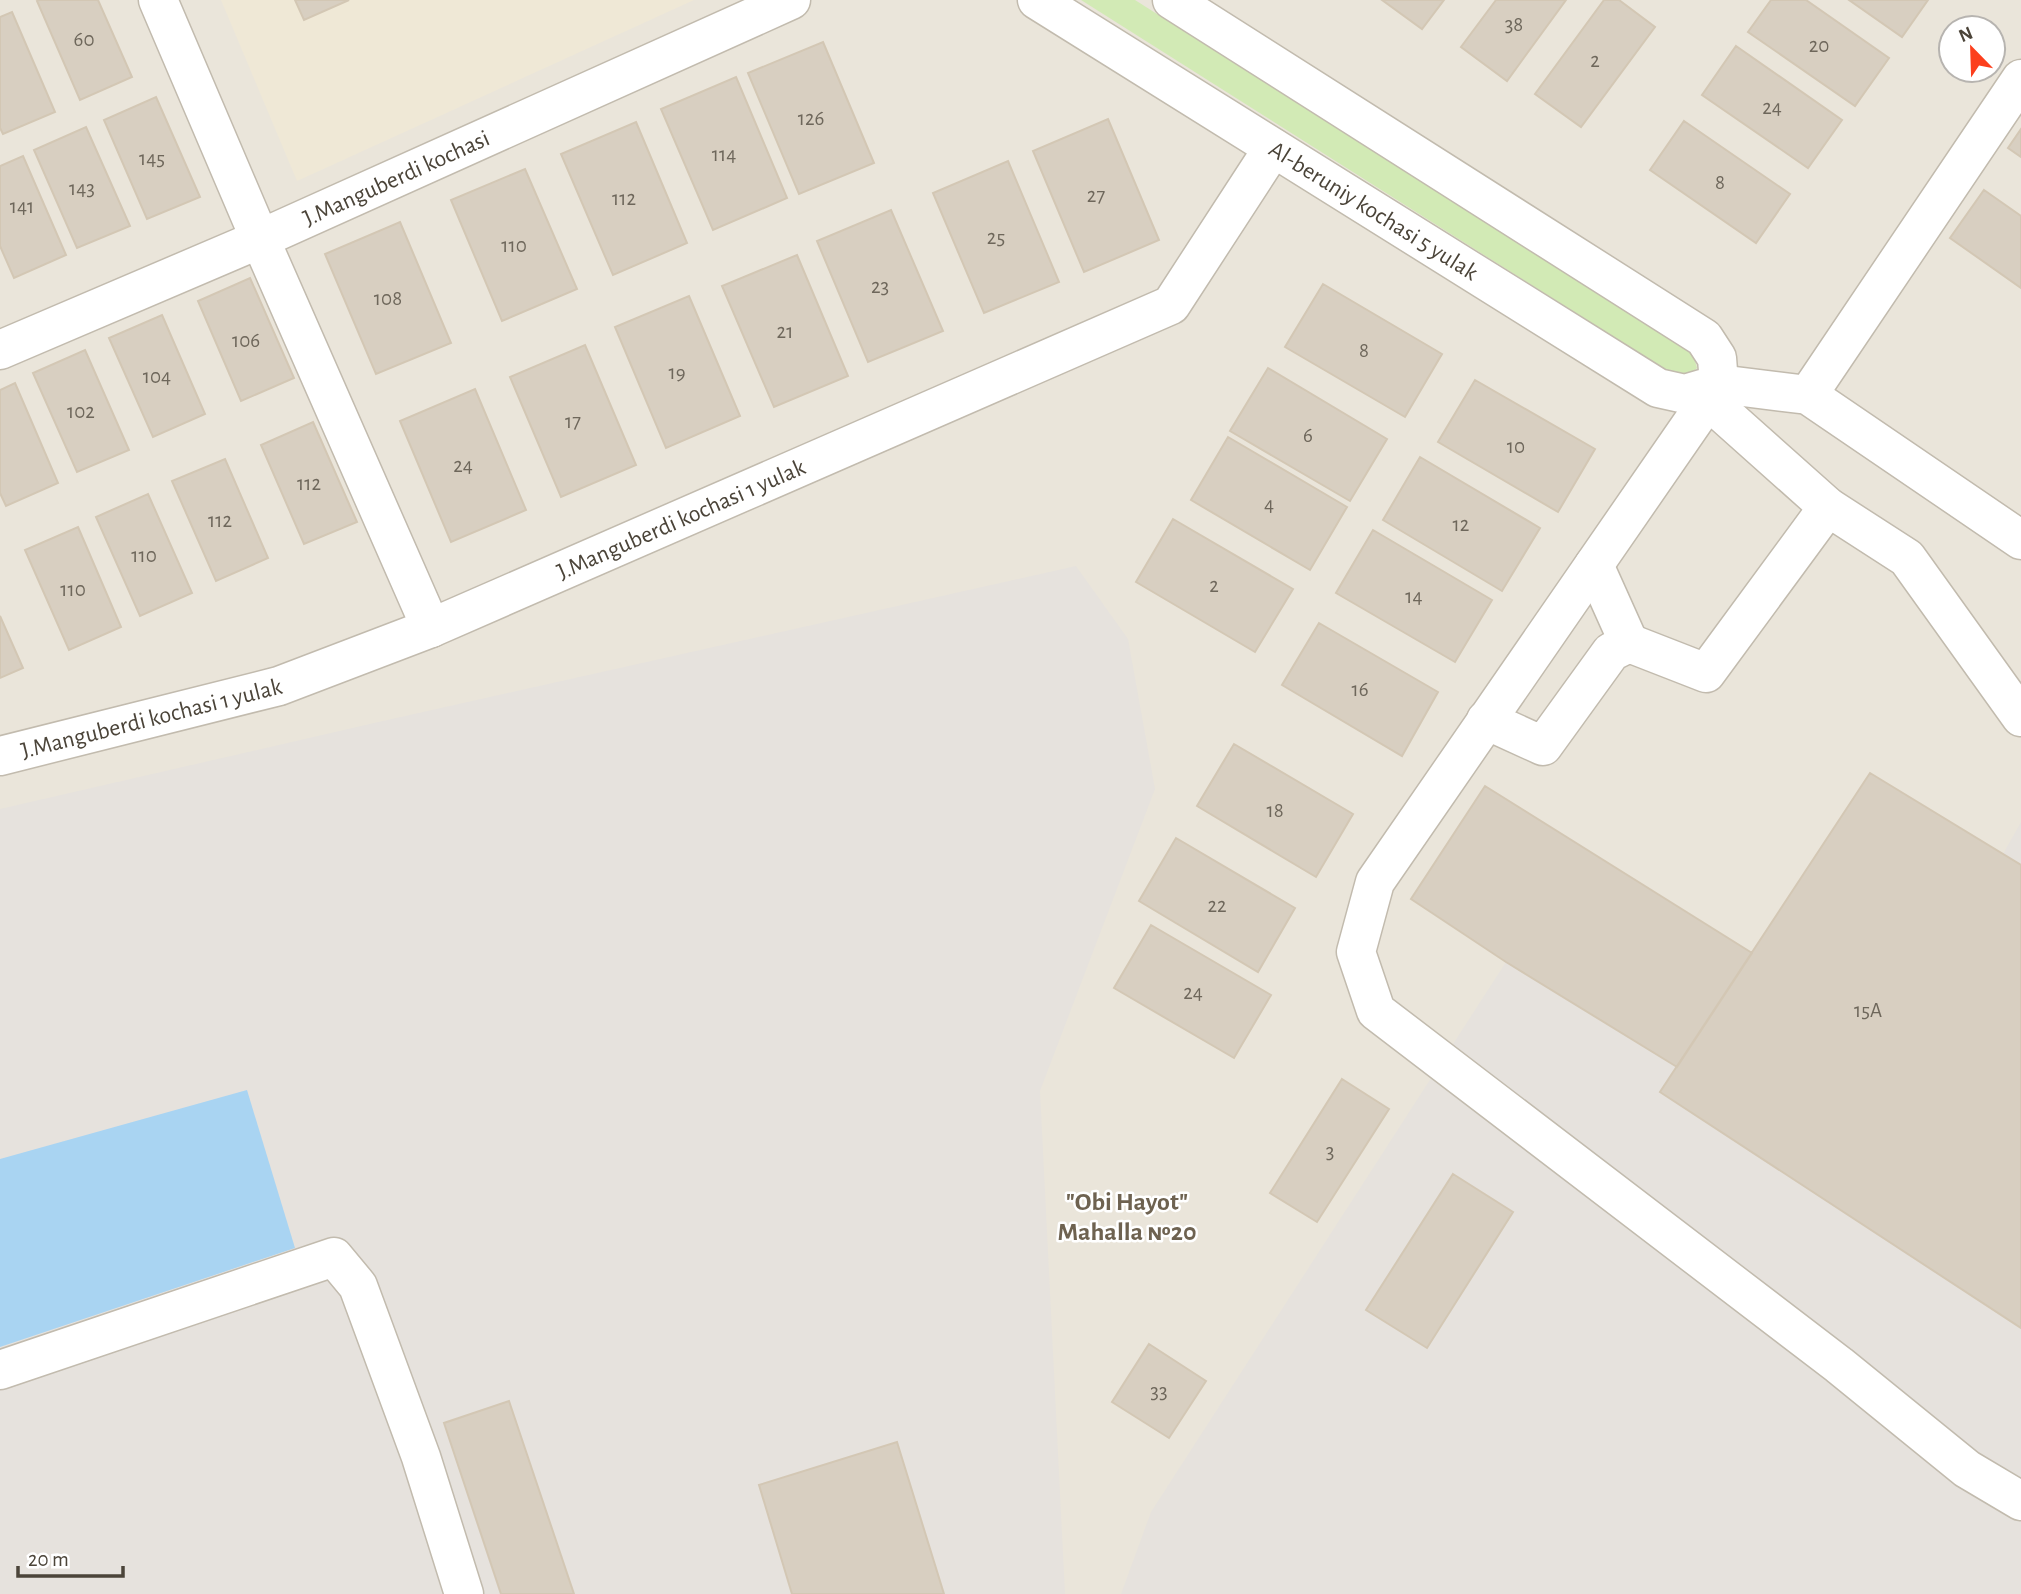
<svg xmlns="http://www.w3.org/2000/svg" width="2021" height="1594" viewBox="0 0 2021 1594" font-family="'Alegreya Sans',sans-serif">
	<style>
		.residential { fill: #eae5da; fill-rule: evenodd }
		.industrial { fill: #e6e2dd }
		.education { fill: #efe8d6 }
		.green { fill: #d2eab5 }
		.water { fill: #a9d4f2 }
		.building { fill: #d8cfc1; stroke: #d3c7b4; stroke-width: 2 }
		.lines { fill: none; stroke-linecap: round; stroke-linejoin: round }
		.minor-casing { stroke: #c2bbae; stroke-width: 41 }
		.minor { stroke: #fff; stroke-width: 38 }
		.labels { text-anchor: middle; stroke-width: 5; stroke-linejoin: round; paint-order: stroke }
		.number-label { font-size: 21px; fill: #6e675b }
		.street-label { font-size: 24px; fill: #4b4439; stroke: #fff }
		.neighbourhood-label { font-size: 26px; font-weight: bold; fill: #6e6250; stroke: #fff }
	</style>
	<rect width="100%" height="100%" fill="#f6f3ec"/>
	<path class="residential" d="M0,0H2021V1594H0ZM1951,28H1993V70H1951Z"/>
	<path class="industrial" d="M1076,566L1128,639L1155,789L1040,1091L1065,1594H0V809L383,721Z
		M1870,773L2003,854L2021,822V1594H1121L1151,1512L1506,962L1677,1066Z"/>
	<path class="education" d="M221,0H694L297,181Z"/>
	<path class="green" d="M1081,0H1135L1693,354L1697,368L1688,376L1672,374Z"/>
	<path class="water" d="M247,1090L295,1248L0,1347V1159Z"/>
	<path class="building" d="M39,0H98L132,77L80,100L37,1Z
		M295,0H349L304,20Z
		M1382,0H1444L1422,29Z
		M1496,0H1566L1507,81L1461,47Z
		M1604,0H1619L1655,27L1581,127L1535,94Z
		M1771,0H1806L1889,58L1855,106L1748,32Z
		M1849,0H1928L1902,37Z
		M12,12L55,112L3,134L0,128V17Z
		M823,42L874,163L799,194L748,73Z
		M1736,46L1842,120L1808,168L1702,95Z
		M736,77L787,198L713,230L661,109Z
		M156,97L200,197L147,219L104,120Z
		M1108,119L1159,240L1084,272L1033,151Z
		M1684,121L1790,194L1756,243L1650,170Z
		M636,122L687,243L613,275L561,154Z
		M86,127L130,226L77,248L34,150Z
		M2021,129V157L2008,148Z
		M23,156L66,255L14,278L0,246V166Z
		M1008,161L1059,282L984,313L933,193Z
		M525,169L577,289L502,321L451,200Z
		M1984,190L2021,216V288L1950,238Z
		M891,210L943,331L868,362L817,241Z
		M400,222L451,343L376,374L325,254Z
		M797,255L848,376L774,407L722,286Z
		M250,278L294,378L241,401L198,301Z
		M1323,284L1442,354L1405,417L1285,347Z
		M689,296L740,416L666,448L615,327Z
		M162,315L205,414L153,437L109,338Z
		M585,345L636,465L561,497L510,377Z
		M85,350L129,450L77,472L33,373Z
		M1268,368L1387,439L1350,501L1230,431Z
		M1475,380L1595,449L1558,512L1438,442Z
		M15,383L58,483L6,506L0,493V390Z
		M475,389L526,510L451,542L400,421Z
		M313,422L357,522L304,544L261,445Z
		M1228,437L1347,507L1310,570L1191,500Z
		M1420,457L1540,528L1502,591L1383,520Z
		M225,459L268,558L216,581L172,481Z
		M148,494L192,593L140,616L96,517Z
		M1173,519L1293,589L1255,652L1136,582Z
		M78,527L121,627L69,650L25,550Z
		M1373,530L1492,600L1455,662L1336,593Z
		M0,616L23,668L0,678Z
		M1319,623L1438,692L1402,756L1282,685Z
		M1234,744L1353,814L1316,877L1197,806Z
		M1870,773L2021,865V1328L1660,1092Z
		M1485,786L1752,953L1677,1067L1506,962L1411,899Z
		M1176,838L1295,908L1258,972L1139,901Z
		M1151,925L1271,995L1234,1058L1114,988Z
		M1342,1079L1389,1109L1317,1222L1270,1193Z
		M1453,1174L1513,1212L1427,1348L1366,1310Z
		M1149,1344L1206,1381L1169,1438L1112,1402Z
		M509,1401L574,1594H501L444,1423Z
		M897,1442L944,1594H792L759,1485Z"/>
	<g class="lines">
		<g class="minor-casing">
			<g id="minor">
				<path d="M158,0L260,239L431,628"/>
				<path id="s1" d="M1037,0L1658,388L1685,394L1719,384L1717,358L1704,338L1172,0"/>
				<path id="s2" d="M0,350L260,239L791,0"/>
				<path d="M1808,395L2021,79"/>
				<path d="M1708,400L1828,507L1907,558L2021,717"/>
				<path d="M2021,540L1808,395L1719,384L1375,882L1356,952L1376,1011L1839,1365L1967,1469L2021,1501"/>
				<path d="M1594,565L1629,643"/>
				<path d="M1486,720L1543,746L1611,652L1629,643L1706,673L1828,507"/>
				<path id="s3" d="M0,756L279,686L431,628L1171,305L1273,148"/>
				<path d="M0,1370L334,1257L358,1286L421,1457L464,1594"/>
			</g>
		</g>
		<use href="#minor" class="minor"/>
	</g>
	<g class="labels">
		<g class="number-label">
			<text x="1514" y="31">38</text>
			<text x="84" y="46">60</text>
			<text x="1819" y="52">20</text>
			<text x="1595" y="67">2</text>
			<text x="1772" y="114">24</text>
			<text x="811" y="125">126</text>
			<text x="724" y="161">114</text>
			<text x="152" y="165">145</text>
			<text x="1720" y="189">8</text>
			<text x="82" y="195">143</text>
			<text x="1096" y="202">27</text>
			<text x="624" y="205">112</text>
			<text x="22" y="213">141</text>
			<text x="996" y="244">25</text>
			<text x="514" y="252">110</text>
			<text x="880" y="293">23</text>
			<text x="388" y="305">108</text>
			<text x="785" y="338">21</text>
			<text x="246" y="347">106</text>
			<text x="1364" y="357">8</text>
			<text x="677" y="379">19</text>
			<text x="157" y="383">104</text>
			<text x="81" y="418">102</text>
			<text x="573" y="428">17</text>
			<text x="1308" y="442">6</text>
			<text x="1516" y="453">10</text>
			<text x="463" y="472">24</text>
			<text x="309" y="490">112</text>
			<text x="1269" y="511">4</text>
			<text x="220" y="527">112</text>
			<text x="1461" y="531">12</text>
			<text x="144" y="562">110</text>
			<text x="1214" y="592">2</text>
			<text x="73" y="596">110</text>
			<text x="1414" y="603">14</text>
			<text x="1360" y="696">16</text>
			<text x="1275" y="817">18</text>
			<text x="1217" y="912">22</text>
			<text x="1193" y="999">24</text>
			<text x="1868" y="1017">15A</text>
			<text x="1330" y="1158">3</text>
			<text x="1159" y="1398">33</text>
		</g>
		<g class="street-label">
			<text dy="8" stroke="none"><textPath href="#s2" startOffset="432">J.Manguberdi kochasi</textPath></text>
			<text dy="8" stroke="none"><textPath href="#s1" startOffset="397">Al-beruniy kochasi 5 yulak</textPath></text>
			<text dy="8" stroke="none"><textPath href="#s3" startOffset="723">J.Manguberdi kochasi 1 yulak</textPath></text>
			<text dy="8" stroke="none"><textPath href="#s3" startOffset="156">J.Manguberdi kochasi 1 yulak</textPath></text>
		</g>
		<g class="neighbourhood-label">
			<text x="1127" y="1210">"Obi Hayot"<tspan x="1127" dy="30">Mahalla №20</tspan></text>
		</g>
	</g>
	<g transform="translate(1972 49) rotate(337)"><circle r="33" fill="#ffffff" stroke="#b7b4b0" stroke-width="2"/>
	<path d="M0-5L12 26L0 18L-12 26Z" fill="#fc3f1d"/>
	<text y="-10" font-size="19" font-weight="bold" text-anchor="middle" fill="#4b4439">N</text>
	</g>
	<path d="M18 1566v10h105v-10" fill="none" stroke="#4b4439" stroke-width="3.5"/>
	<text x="28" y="1566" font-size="21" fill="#4b4439" stroke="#ffffff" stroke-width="5" paint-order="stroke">20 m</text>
</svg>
